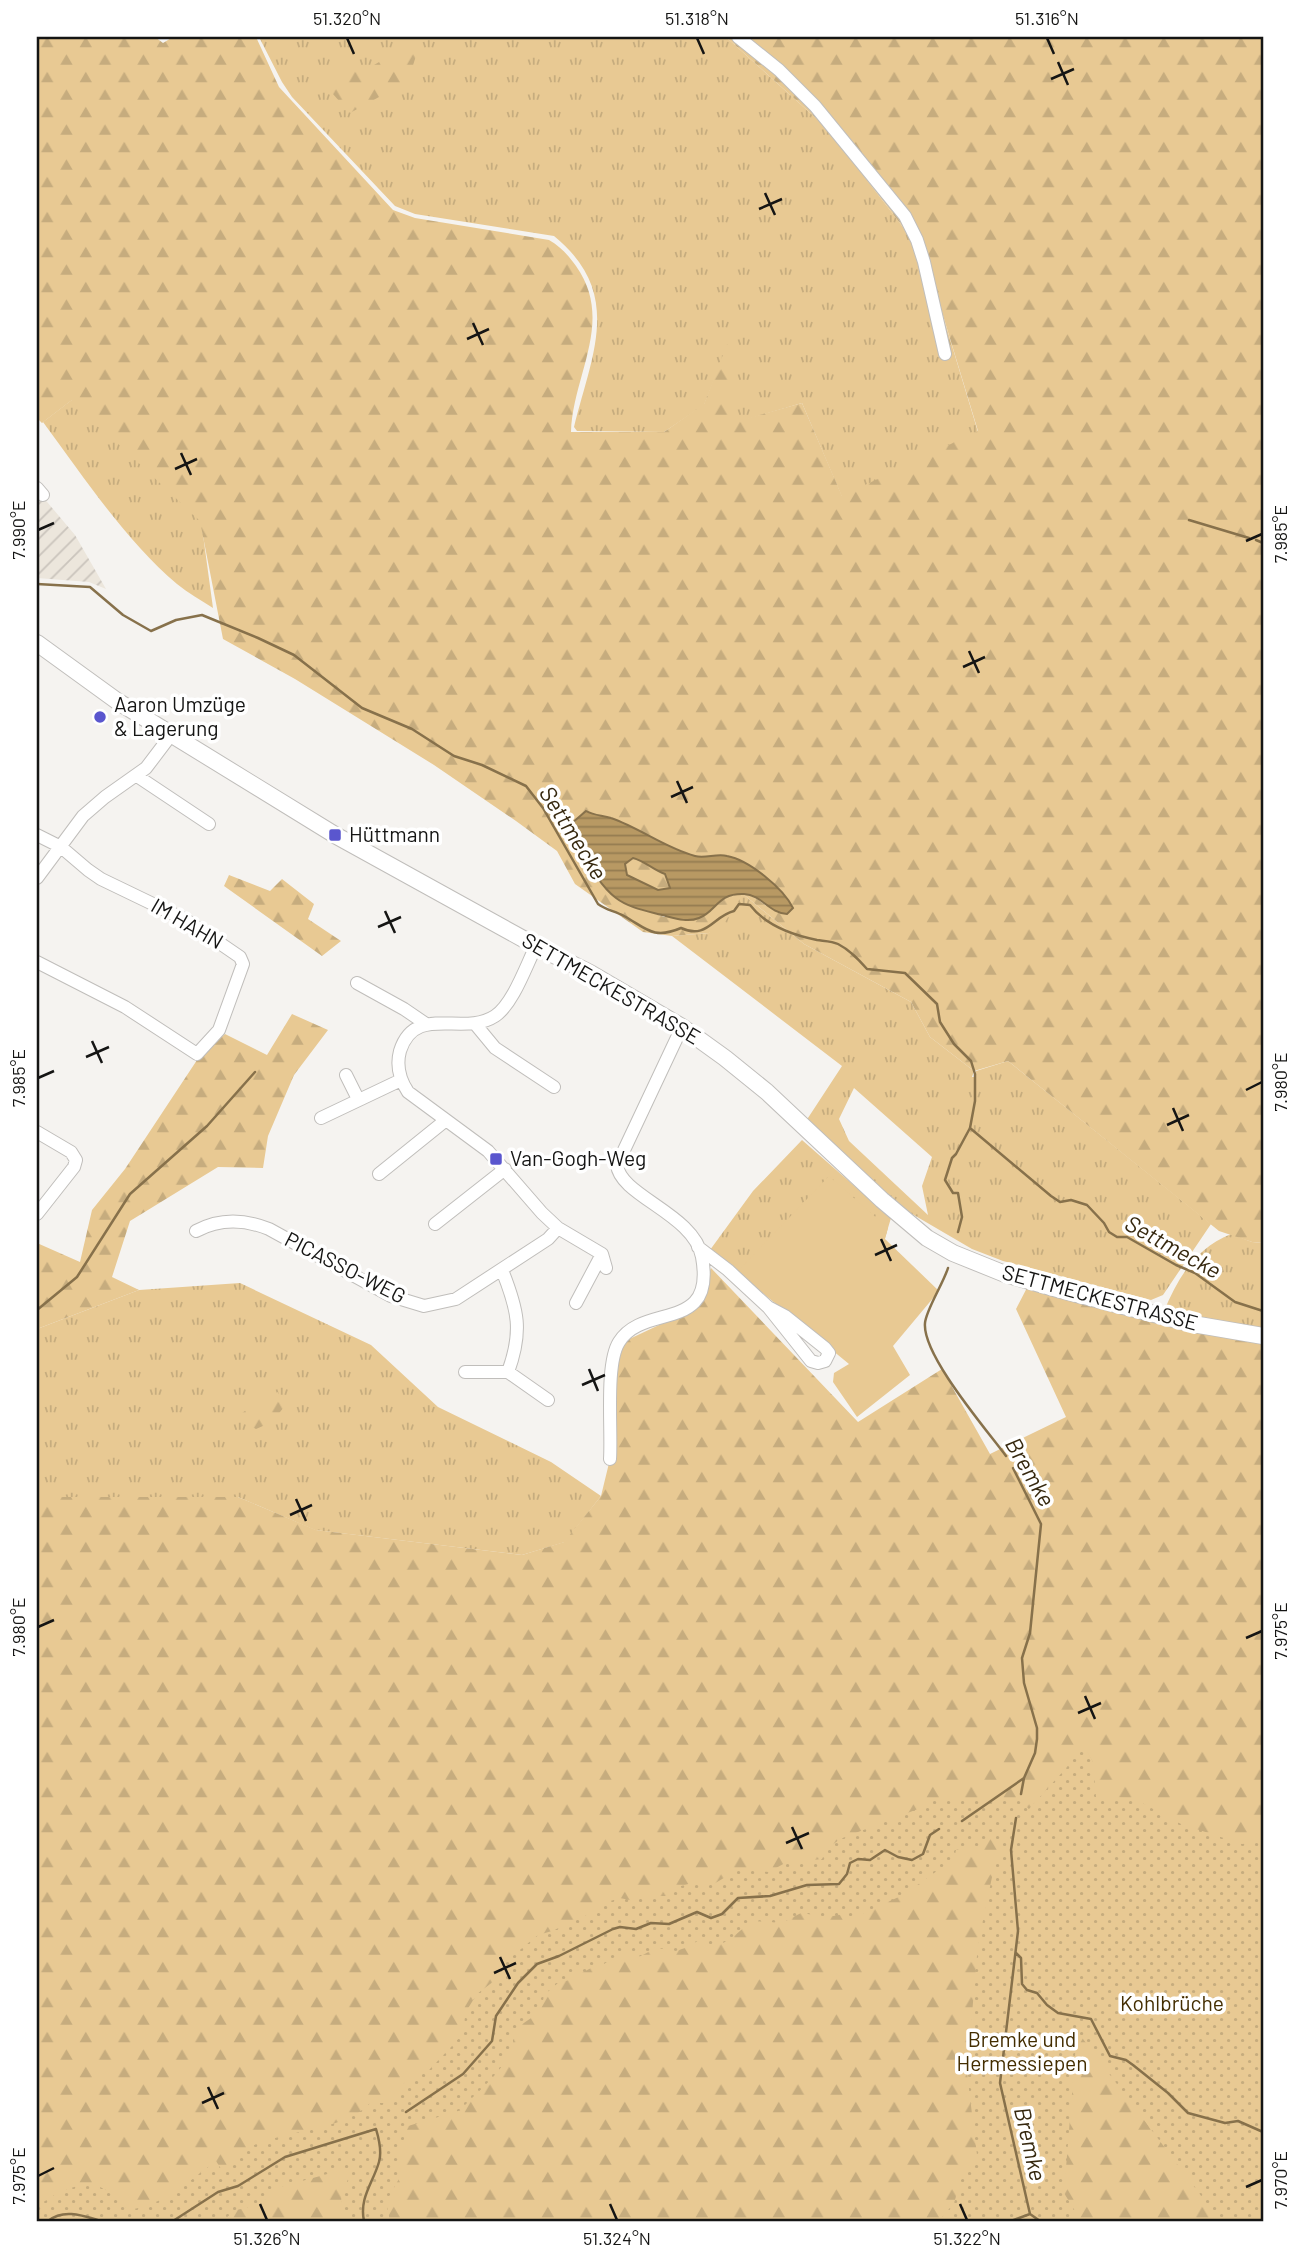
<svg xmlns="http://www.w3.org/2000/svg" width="1300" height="2258" viewBox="0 0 1300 2258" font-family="Barlow,sans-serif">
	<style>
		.industrial { fill: url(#industrial-furrows) }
		.grass { fill: url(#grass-tufts); fill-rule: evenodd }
		.forest { fill: url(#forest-firs); fill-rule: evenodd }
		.park { fill: url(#park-dots) }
		.pitch { fill: #e8c993 }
		.water { fill: url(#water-rules); stroke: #87714b; stroke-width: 2; fill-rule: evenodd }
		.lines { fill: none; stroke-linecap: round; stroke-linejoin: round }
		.stream { stroke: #87714b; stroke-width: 2.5 }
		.street-casing { stroke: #c0bebb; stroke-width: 14 }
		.secondary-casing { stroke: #c0bebb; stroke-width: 18 }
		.street { stroke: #fff; stroke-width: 12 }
		.secondary { stroke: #fff; stroke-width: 16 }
		.ticks { fill: none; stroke: #151514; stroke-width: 2.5 }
		.poi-dot { fill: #5a56ce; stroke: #fff; stroke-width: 2.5 }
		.labels { text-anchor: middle; stroke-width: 7; stroke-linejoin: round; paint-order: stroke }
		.poi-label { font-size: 21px; fill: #151514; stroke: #fff; text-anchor: start }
		.street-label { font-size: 21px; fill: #151514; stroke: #fff }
		.park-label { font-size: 21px; fill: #432d00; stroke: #fff }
		.water-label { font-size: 23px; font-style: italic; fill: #36280f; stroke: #fff }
		.neatline { fill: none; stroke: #151514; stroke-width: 2.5 }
		.ticks-label { font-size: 18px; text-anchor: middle; fill: #151514 }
	</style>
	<defs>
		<pattern id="industrial-furrows" width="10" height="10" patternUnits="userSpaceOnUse" patternTransform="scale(1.75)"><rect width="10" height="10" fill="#ece6dc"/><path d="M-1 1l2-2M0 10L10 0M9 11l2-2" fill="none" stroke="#cac4bc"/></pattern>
		<pattern id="grass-tufts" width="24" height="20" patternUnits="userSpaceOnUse" patternTransform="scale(1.75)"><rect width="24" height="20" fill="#e8c993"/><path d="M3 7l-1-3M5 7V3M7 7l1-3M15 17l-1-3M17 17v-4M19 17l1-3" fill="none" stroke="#c6ac7e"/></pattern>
		<pattern id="forest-firs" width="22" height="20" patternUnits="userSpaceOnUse" patternTransform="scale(1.75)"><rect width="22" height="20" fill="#e8c993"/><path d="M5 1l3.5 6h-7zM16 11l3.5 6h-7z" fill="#c6ac7e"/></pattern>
		<pattern id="park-dots" width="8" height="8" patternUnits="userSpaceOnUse" patternTransform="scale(1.75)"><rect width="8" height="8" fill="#e8c993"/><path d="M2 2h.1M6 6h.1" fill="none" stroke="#c6ac7e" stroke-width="1.8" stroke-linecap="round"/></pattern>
		<pattern id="water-rules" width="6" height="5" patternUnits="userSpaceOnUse" patternTransform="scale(1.75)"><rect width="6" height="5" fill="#b89963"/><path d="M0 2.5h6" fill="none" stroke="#947c50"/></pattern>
	</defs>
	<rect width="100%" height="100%" fill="#f5f3f0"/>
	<path class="industrial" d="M37,490L75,535L106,589L89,582L37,578Z"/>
	<path class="grass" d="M259,37H726L828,129L925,256L978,432L842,497L802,403L731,424V337L704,405L664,432L577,431L574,427C592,354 624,293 554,236L415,214L395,206L292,97L282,82Z
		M73,399L201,520L213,608C201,600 188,593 177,584C125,540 83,476 43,422Z
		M743,894L804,944L911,1002L930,1037L974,1071L972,1077H974L976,1071L1008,1061L1211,1224L1163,1295L1151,1300L1003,1261L972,1249L883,1197L806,1121L842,1066L672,936L709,933ZM854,1088L932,1157L922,1186L928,1215L849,1141L839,1119Z
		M802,1140L891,1218L885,1238L737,1272L710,1250L753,1191Z
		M1231,1234L1252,1242L1263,1243V1331L1164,1311C1179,1276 1195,1249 1231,1234Z
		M240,1283L371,1345L438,1407L551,1462L601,1496L565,1542L522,1555L315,1530L238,1497H37V1329L139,1290Z"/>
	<path class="forest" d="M37,37H155L163,43L173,37H256L279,87L393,210L415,218L549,240C561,247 568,255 576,266C615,321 573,374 571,432H664L704,404L731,334V423L802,403L842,496L978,431L925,256L828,129L726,37H1263V1243L1252,1242L1219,1231L1008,1061L974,1071L930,1037L911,1002L804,944L743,894L721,928L709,933L672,936L643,932L575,884L557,851L516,821L434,765L295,679L223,639L200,521L72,400L42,423L37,418ZM597,817H610L657,841L697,857L727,856L766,906C741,882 722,898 702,917H664L617,899Z
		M422,37L408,81L350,113L332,93V73L374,65Z
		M633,858C645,861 653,870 665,874L670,888L658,890L627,875L625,863Z
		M229,875L270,891L282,879L314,904L308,919L341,941L322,956L224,886Z
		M292,1014L328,1030L294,1075L268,1136L263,1168L218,1167L130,1221L112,1277L139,1290L37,1329V1278L39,1275L37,1272V1243L80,1262L92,1210L125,1169L201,1054L225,1034L267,1055Z
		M711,1268L858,1422L942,1369L990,1454L1066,1417L1016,1309L1030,1282L1263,1341V2221H37V1497H238L316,1530L522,1555L564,1542L601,1496L610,1459L617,1370L623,1342L693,1309Z
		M278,1392L284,1407L272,1422L256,1429L236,1418L256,1402Z"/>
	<path class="park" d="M1081,1745L1085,1747L1093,1762L1096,1797L1133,1798L1181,1824L1242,1844L1249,1843L1263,1837V2221H1220L1077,2031L1064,2193L1081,2221H939L954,2203L965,2167L978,2163L967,2073L978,1944L996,1858L1003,1847L991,1837L975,1849L965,1850L962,1847L956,1850L954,1859L903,1895L853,1918L844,1914L828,1917L801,1913L782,1923L753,1921C736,1931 723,1955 699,1940L688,1947L676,1951L656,1948L641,1956L635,1957L621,1953L604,1964L591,1968L569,1980L558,1983L544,1995L542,2006L537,2014L515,2029C514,2064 486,2083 464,2106L465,2109L408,2126L400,2152V2177L386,2202L390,2221H344C338,2189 343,2195 353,2167L280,2187L267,2199L246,2208L236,2210L222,2221H37V2208C46,2199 54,2195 65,2190C97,2178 105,2187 128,2210C162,2206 189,2181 216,2161L223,2172C247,2124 335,2141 370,2103H385L387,2105L406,2081L429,2070L452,2046L464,2032L465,2013L477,1994L494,1981L504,1963L538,1935L552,1931L585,1916L604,1903L620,1898L634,1901L645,1896H667L681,1886L696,1882L712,1885L739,1869L769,1872L785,1863L822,1859L827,1849L840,1839L923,1807L935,1799H1017L1029,1809L1067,1767Z"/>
	<path class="pitch" d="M829,1176L888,1228L885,1239L939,1291L893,1346L910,1375L857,1417L833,1382L834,1373L849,1364L737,1272Z"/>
	<path class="water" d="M586,811C595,816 603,815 611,818C640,828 665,848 695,856C705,859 717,853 727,856C749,860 783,888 793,908L787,914C769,913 762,895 744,894C717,893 717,911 699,918C687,923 674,918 662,915C647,911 629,908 616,898C596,883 584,853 571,832L572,823ZM633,858C645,861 653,870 665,874L670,888L658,890L627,875L625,864Z"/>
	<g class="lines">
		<path class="stream" d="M1189,520L1249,538
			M1256,540L1263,543
			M37,584L90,587L123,615L151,631L176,620L202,615L258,638L294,655L362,708L412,729L454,756L482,765L526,786L543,808L598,904C606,910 615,911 624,916C646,928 653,940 681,928C707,940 713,916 734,911L739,904L750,905C766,926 792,935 817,940C824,941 832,941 838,944C850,950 859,960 867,969L905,973L937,1004L940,1022L954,1044L971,1061L975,1074V1101L970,1128L1051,1196L1060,1202L1071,1200L1087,1205L1104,1223L1109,1232L1117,1237H1127L1176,1265L1195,1273L1235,1302L1263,1311
			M958,1232L962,1217L958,1193H953L945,1180L952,1158L956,1154L970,1128
			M948,1268C943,1284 926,1310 925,1323C922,1355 986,1429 1006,1456
			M37,1310L77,1277L130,1194L207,1126L255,1072
			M1013,1468L1041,1524L1030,1633L1022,1658L1024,1683L1037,1728V1739L1035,1753L1024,1778L1021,1794
			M1016,1818L1011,1850L1018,1931L1000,2083L1030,2214L1040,2221
			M962,1821L1024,1778
			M1016,1953L1021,1958L1022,1984L1027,1990L1037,1993L1047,2005L1058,2013L1091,2019L1110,2056L1126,2060L1133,2065L1168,2093L1188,2113L1225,2123L1238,2121L1263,2132
			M406,2112L463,2074L492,2041L496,2016L518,1983L537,1964L559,1956L613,1929L620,1927L636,1929L651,1923L669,1924L697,1912L711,1918L722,1914L738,1898L770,1896L807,1885L839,1884L847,1874L850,1863L858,1859L870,1860L885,1850L898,1857L912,1860L923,1854L930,1835L939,1829
			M48,2221C64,2208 84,2216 101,2221
			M173,2221L218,2192L238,2186L285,2157L376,2129C379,2139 382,2152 379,2162C373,2183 359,2198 364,2221
			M1011,2221L1030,2214"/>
		<g class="street-casing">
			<path id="street" d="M738,37L779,70L815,106L905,216L917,240L924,262L945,354
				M37,488L43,495
				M137,776L209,824
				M37,835L61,847L88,870L101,879L186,920L240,957L243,964L219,1030L197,1054L125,1007L37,962
				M37,878L83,816L105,797L146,768L171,735
				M536,946C526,966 513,1004 495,1016C463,1037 415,1003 400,1051C396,1066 400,1080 408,1092L488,1151L542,1213L558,1228L602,1254L606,1268
				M357,983L404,1009L426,1024
				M476,1025L495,1048L554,1087
				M346,1075L358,1099
				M321,1118L401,1080
				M37,1132L71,1152L76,1160L74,1167L37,1214
				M379,1174L446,1120
				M435,1224L505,1169
				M196,1231C220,1218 244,1219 269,1229L391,1296L424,1306L456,1299L548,1239L558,1228
				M698,1247L728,1270L768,1307L785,1316L825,1348L829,1353L825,1361L818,1363L811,1361L768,1307
				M576,1303L602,1254
				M465,1372H508C523,1331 518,1310 502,1270
				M508,1372L548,1400
				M610,1459C612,1430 605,1364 619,1342C644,1302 716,1334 702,1257C694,1214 620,1196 617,1165L682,1027"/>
		</g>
		<g class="secondary-casing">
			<path id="secondary" d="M37,643L117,701L335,835L536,946L590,973L682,1027L725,1058L767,1092L882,1200L927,1238L953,1253L1005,1274L1061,1290L1193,1324L1263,1336"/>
		</g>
		<use href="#street" class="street"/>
		<use href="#secondary" class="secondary"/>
	</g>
	<path class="ticks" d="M347,38L354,54M697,38L704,54M1047,38L1054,54M1058,62L1068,85M1051,79L1074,69M765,193L775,215M759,209L782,199M473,323L483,345M467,339L489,329M181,453L191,475M175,469L197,459M38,530L54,523M1246,541L1262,534M969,651L979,673M963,667L985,657M677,781L687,803M671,797L693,787M385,911L395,933M378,927L401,917M92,1041L102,1063M86,1057L109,1047M38,1078L54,1071M1246,1090L1262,1082M1173,1108L1183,1131M1167,1125L1189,1115M881,1239L891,1261M875,1255L897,1245M589,1369L598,1391M582,1385L605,1375M296,1499L306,1521M290,1515L312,1505M38,1627L54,1620M1246,1638L1262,1631M1085,1696L1095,1719M1078,1713L1101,1703M792,1827L802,1849M786,1843L809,1833M500,1957L510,1979M494,1973L516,1963M208,2087L218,2109M202,2103L224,2093M38,2176L54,2168M1246,2187L1262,2180M260,2204L267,2220M610,2204L617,2220M960,2204L967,2220"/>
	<g class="poi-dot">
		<circle cx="100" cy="717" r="7"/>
		<rect x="328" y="828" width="14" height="14" rx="3.5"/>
		<rect x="489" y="1152" width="14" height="14" rx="3.5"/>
	</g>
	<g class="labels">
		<g class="poi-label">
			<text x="114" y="712">Aaron Umzüge<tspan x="114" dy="24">&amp; Lagerung</tspan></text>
			<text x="349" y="842">Hüttmann</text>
			<text x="510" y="1166">Van-Gogh-Weg</text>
		</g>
		<g class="street-label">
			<text transform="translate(187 924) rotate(30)" y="7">IM HAHN</text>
			<text transform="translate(611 989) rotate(30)" y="7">SETTMECKESTRASSE</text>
			<text transform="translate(345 1268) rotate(27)" y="7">PICASSO-WEG</text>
			<text transform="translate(1100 1298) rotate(15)" y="7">SETTMECKESTRASSE</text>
		</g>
		<g class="park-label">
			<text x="1172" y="2011">Kohlbrüche</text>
			<text x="1022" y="2047">Bremke und<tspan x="1022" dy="24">Hermessiepen</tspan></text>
		</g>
		<g class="water-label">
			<text transform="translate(573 833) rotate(58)" y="8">Settmecke</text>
			<text transform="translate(1173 1247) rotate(29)" y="8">Settmecke</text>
			<text transform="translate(1030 1472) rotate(60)" y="8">Bremke</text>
			<text transform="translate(1030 2144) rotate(77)" y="8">Bremke</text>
		</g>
	</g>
	<rect width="1300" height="2258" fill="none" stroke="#ffffff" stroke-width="77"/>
	<rect x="38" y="38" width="1224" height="2182" class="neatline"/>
	<g class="ticks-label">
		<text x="347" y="25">51.320°N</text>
		<text x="697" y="25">51.318°N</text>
		<text x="1047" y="25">51.316°N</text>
		<text transform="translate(19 530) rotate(-90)" y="6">7.990°E</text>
		<text transform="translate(1281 534) rotate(-90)" y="6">7.985°E</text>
		<text transform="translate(19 1078) rotate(-90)" y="6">7.985°E</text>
		<text transform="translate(1281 1082) rotate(-90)" y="6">7.980°E</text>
		<text transform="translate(19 1627) rotate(-90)" y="6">7.980°E</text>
		<text transform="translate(1281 1631) rotate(-90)" y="6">7.975°E</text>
		<text transform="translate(19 2176) rotate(-90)" y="6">7.975°E</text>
		<text transform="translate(1281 2180) rotate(-90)" y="6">7.970°E</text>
		<text x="267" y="2245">51.326°N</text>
		<text x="617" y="2245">51.324°N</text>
		<text x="967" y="2245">51.322°N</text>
	</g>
</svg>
